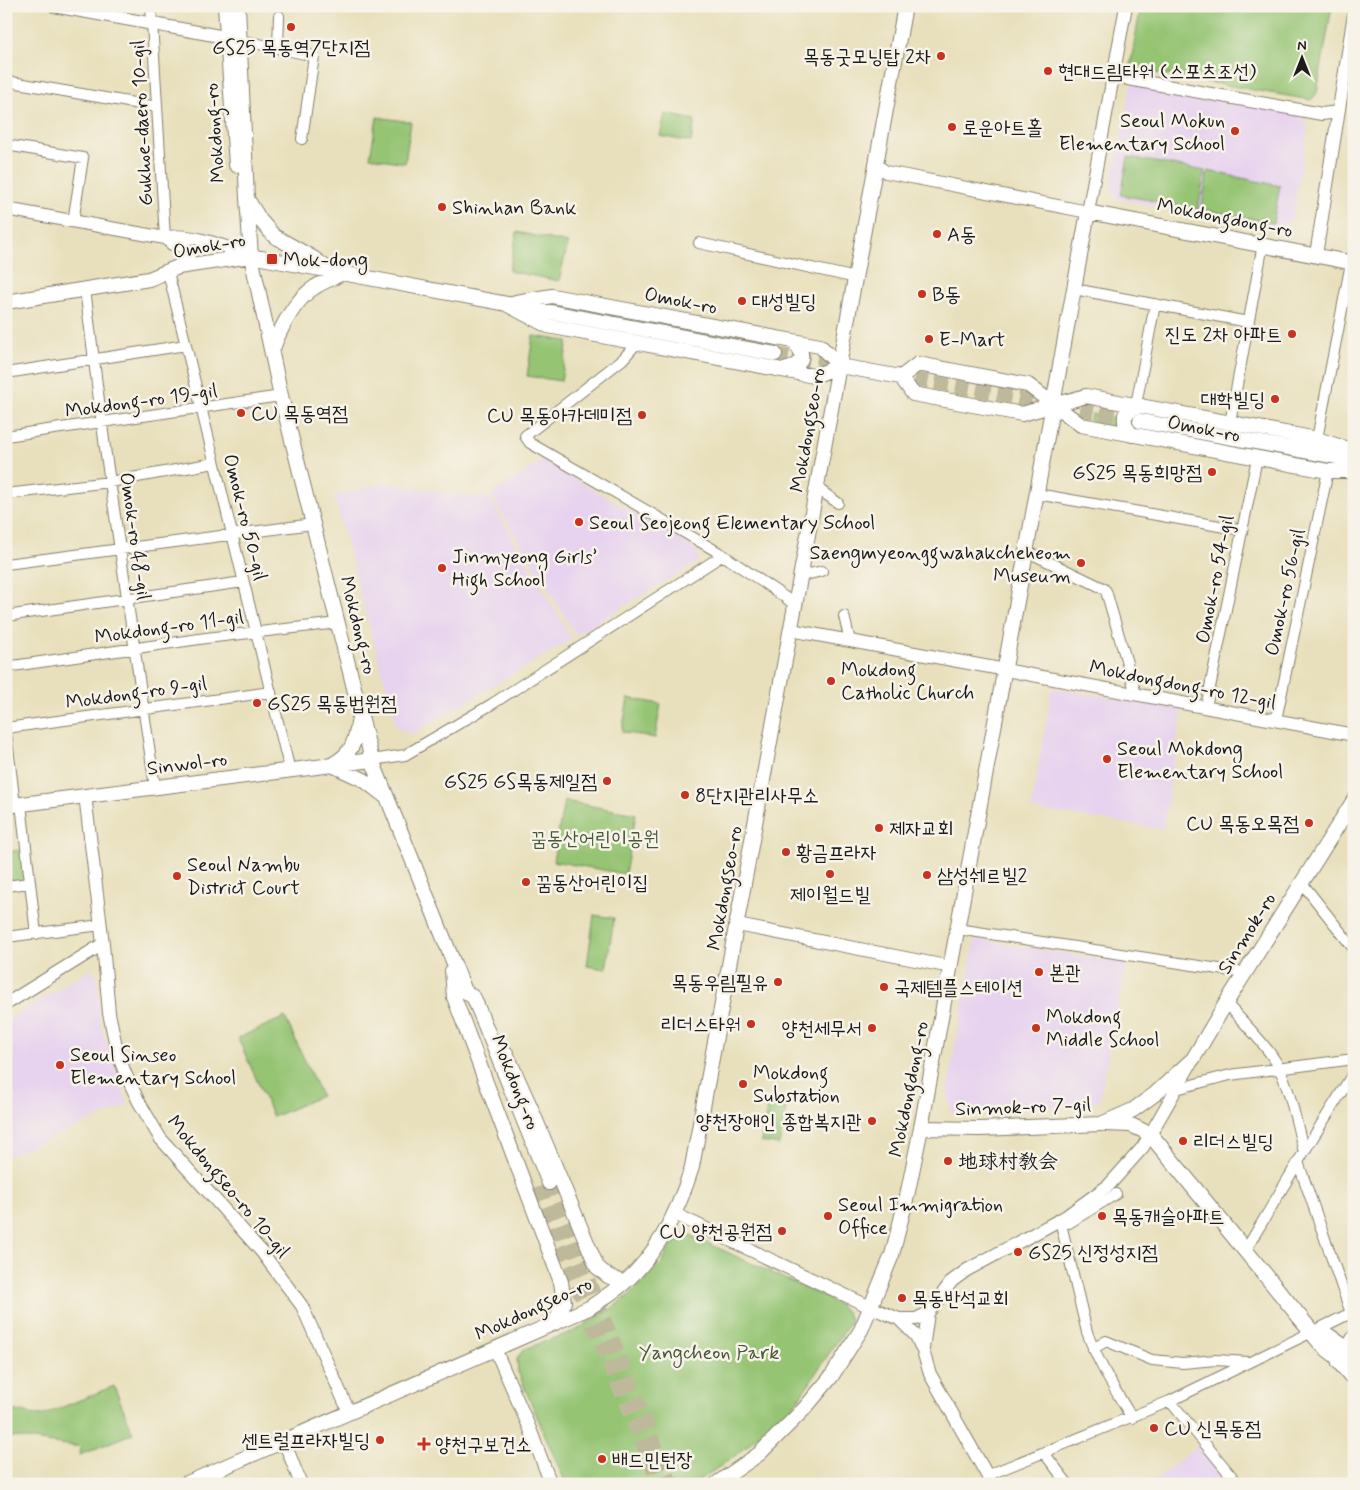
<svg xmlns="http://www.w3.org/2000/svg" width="1360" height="1490" viewBox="0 0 1360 1490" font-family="Mynerve,'LXGW WenKai TC','Poor Story',sans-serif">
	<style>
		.built { fill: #e7d2ef }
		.green { fill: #95c473; stroke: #587048 }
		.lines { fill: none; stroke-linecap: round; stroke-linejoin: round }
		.secondary-tunnel { stroke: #bfb99c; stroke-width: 14; stroke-dasharray: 14 7; stroke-linecap: butt }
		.minor-casing { stroke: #827e6c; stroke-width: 12 }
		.tertiary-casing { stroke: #827e6c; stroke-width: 14 }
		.secondary-casing { stroke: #827e6c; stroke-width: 16 }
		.primary-casing { stroke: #827e6c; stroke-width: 17 }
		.minor { stroke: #fff; stroke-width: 10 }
		.tertiary { stroke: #fff; stroke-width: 12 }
		.secondary { stroke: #fff; stroke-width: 14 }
		.primary { stroke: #fff; stroke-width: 15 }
		.poi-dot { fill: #c8321e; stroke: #f7f3e8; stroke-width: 2 }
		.labels { text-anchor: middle; stroke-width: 5; stroke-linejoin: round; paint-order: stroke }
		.poi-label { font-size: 20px; fill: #1c1c1c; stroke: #f7f3e8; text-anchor: start }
		.street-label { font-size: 20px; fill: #1c1c1c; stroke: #f7f3e8 }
		.park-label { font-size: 20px; fill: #46573a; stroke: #f7f3e8 }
	</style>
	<rect width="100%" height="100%" fill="#f7f3e8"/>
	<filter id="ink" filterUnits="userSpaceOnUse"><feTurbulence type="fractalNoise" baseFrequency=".02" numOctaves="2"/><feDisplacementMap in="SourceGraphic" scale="10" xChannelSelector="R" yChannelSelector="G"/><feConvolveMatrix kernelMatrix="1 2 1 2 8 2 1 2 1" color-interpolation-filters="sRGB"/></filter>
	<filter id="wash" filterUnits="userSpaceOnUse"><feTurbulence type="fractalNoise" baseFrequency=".0096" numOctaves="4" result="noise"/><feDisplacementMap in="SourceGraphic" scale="20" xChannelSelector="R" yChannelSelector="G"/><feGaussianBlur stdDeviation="1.12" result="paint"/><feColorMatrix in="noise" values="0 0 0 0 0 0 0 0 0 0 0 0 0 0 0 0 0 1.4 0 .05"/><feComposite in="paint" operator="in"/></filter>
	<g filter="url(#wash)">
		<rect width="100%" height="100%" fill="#e8e0bc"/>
		<path class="built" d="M1131,84L1302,116L1308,126L1292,219L1276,229L1118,199L1110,191Z
			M543,460L697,550L699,561L576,635L491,495Z
			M385,483L471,497H489L572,639L412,734L397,727L334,496Z
			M1052,688L1182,709L1163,829L1031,809Z
			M975,939L1126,964L1099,1102L952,1114L947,1091Z
			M92,969L97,976L100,1025L128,1105L6,1157V1021Z
			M1198,1445L1231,1484H1151Z"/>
		<path class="green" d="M1141,6H1332L1317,93L1311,100L1139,70L1129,72Z
			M665,114L695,120L691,142L660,136Z
			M377,117L411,122L405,163L370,157Z
			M1128,157L1205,171L1198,209L1121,195Z
			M1208,171L1280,186L1273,223L1201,209Z
			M517,232L568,243L559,281L509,271Z
			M533,336L568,341L561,381L527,376Z
			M1091,414L1118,419V428L1089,425Z
			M628,698L661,704L655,738L622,732Z
			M564,801L636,814L625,874L553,861Z
			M21,850L25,880L6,882V852Z
			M594,915L614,918L606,969L587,966Z
			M285,1017L321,1096L273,1117L238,1038Z
			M769,1100L787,1104L779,1145L761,1142Z
			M692,1236L833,1301L846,1311L851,1321L793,1407L731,1459L695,1483L566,1484L518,1372L517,1358L524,1349L574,1331L608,1311L629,1295L662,1263L672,1244Z
			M114,1386L133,1433L80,1455L81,1447L6,1436V1409L41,1416Z"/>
	</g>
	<g filter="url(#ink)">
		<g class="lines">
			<path class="secondary-tunnel" d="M775,354L845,367
				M894,375L1136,420
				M549,1183L671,1484
				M536,1188L659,1484"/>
			<g class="minor-casing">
				<path id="minor" d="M151,6L165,238
					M240,40L314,56L302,139
					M278,48L279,16
					M6,81L157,107
					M6,145L83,158L73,222
					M699,243L856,278
					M168,272L290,771
					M85,289L105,448L155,787
					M1074,289L1248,322
					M637,343L623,359L525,436L530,443L723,555L786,598L796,606
					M6,373L186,345
					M1136,405L1155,304
					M1230,423L1263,244
					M6,436L281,396
					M1317,439L1351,263
					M817,488L838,503
					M6,494L110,482L214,463
					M1037,494L1242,530
					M1026,551L1103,588L1106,591L1136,694
					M6,564L313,524
					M801,576L822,571
					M6,616L243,582
					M844,616L850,641
					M6,667L206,638L338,623
					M1206,707L1257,458
					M1276,720L1328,471
					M6,728L271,692
					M6,731L15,805
					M372,760L405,755L492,704L723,555
					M21,804L36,934
					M1302,883L1354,949
					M6,886L29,883
					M958,929L1245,973
					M6,937L101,925
					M1226,1003C1241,1020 1259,1037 1272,1056C1289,1079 1296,1124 1304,1152
					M1176,1089L1230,1075L1354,1059
					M1298,1162L1351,1313
					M1065,1217L1069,1223L1116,1194
					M1060,1220L1087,1332C1098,1363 1115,1390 1132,1418
					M1245,1251L1304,1152L1354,1072
					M1093,1349L1106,1341L1152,1360L1183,1363L1215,1360L1248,1362
					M1345,1349L1354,1334
					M1335,1356L1337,1363L1354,1383
					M1170,1401L1238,1484
					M1044,1453L1068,1484
					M988,1475L1170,1401L1351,1313L1354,1314"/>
			</g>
			<g class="tertiary-casing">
				<path id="tertiary" d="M54,6L236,39
					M1114,72L1128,79L1322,114L1338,112
					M876,165L886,172L1088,212L1126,6
					M6,209L165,238C187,231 229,248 251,256
					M165,238C165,238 171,243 172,244C180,247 186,243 189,254L178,267
					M1316,255L1354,14
					M791,630L1354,735
					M85,795L103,944L109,1013L117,1051L125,1073L139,1102L160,1138L261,1251L302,1306L349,1412
					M737,925L951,967
					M6,1004L103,944
					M675,1214L870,1307L899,1319H916L928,1313L952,1281L967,1270L1065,1217L1109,1185L1143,1147L1191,1063
					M899,1319L916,1336L923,1351L930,1374L992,1484
					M495,1349L530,1429L551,1484
					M923,1349L928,1313
					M284,1441L301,1484"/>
			</g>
			<g class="secondary-casing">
				<path id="secondary" d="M225,6L236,165
					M238,6L247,198L251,256L281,396L372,760L465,991L474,998L549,1183
					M249,202L260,220L274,236L313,258L328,269
					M6,302L149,279L178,267L251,256L775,354
					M516,302L552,296L820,346L840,366
					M506,304L548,326L814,376L840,366L901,377L913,394L1022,414L1086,396L1317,439L1354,451
					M272,351C280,329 295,299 315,287C324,281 334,278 343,273
					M784,370C803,366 807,355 793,341
					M901,377L918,364L1028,385L1081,425L1328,471H1354
					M1140,421L1354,460
					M1132,435C1126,428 1124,424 1125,415L1134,408L1142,406
					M333,764C354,752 355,741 359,718
					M334,766L364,780L386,797
					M6,806L372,760
					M452,971L454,997L561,1282L564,1302L555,1323
					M506,1053L530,1106L597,1267L608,1276L624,1283
					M1106,1124L1131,1125L1150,1134
					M921,1128L980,1129L1101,1124L1133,1110L1155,1094L1193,1059L1226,1003L1354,800
					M185,1484L589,1308C601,1300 613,1292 624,1283C659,1253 679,1209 692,1167L905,6
					M716,1484L759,1454L805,1408L831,1377L861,1330L892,1255L907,1196L921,1128L1088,212L1354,263"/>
			</g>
			<g class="primary-casing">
				<path id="primary" d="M1150,1134L1312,1332C1322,1348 1338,1358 1354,1366
					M1312,1332L1326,1334L1354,1354"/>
			</g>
			<use href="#minor" class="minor"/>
			<use href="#tertiary" class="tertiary"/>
			<use href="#secondary" class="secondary"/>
			<use href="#primary" class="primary"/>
		</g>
	</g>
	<g class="poi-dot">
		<circle cx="291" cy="27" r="5"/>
		<circle cx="941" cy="56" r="5"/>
		<circle cx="1048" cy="71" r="5"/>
		<circle cx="952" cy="127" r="5"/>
		<circle cx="1235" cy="131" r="5"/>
		<circle cx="442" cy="207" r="5"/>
		<circle cx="937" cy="234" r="5"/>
		<rect x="266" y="253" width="12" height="12" rx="2.5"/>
		<circle cx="922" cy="294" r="5"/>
		<circle cx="742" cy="301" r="5"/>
		<circle cx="1292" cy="334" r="5"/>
		<circle cx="929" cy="339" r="5"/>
		<circle cx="1275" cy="399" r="5"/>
		<circle cx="241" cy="413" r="5"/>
		<circle cx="642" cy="415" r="5"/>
		<circle cx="1212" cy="472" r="5"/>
		<circle cx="579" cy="522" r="5"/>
		<circle cx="1081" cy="563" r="5"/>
		<circle cx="442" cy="568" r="5"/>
		<circle cx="831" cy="681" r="5"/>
		<circle cx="257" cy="703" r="5"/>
		<circle cx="1107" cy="759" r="5"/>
		<circle cx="607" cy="781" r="5"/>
		<circle cx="685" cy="795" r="5"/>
		<circle cx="1309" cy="823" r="5"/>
		<circle cx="879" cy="828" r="5"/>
		<circle cx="786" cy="852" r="5"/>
		<circle cx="830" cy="874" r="5"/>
		<circle cx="927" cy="875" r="5"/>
		<circle cx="177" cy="876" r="5"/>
		<circle cx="526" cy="882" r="5"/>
		<circle cx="1039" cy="972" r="5"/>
		<circle cx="778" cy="982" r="5"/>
		<circle cx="884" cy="987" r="5"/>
		<circle cx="751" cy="1024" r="5"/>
		<circle cx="872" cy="1028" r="5"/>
		<circle cx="1036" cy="1028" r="5"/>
		<circle cx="60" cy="1065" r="5"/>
		<circle cx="743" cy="1084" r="5"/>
		<circle cx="872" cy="1121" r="5"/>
		<circle cx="1183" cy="1141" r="5"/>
		<circle cx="948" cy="1161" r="5"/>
		<circle cx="828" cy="1216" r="5"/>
		<circle cx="1102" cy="1216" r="5"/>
		<circle cx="782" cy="1231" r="5"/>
		<circle cx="1018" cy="1252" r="5"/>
		<circle cx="902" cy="1298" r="5"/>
		<circle cx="1154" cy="1428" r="5"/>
		<circle cx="380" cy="1440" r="5"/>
		<path d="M421.5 1436.5h5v5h5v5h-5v5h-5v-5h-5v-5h5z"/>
		<circle cx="602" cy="1459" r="5"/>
	</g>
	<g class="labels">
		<g class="poi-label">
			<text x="291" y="54" text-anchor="middle">GS25 목동역7단지점</text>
			<text x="931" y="63" text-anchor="end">목동굿모닝탑 2차</text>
			<text x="1058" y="78">현대드림타워 (스포츠조선)</text>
			<text x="1225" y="127" text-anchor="end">Seoul Mokun<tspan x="1225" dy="23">Elementary School</tspan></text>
			<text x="962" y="134">로운아트홀</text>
			<text x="452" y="214">Shinhan Bank</text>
			<text x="947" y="241">A동</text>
			<text x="283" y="266">Mok-dong</text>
			<text x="932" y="301">B동</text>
			<text x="752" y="308">대성빌딩</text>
			<text x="1282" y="341" text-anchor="end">진도 2차 아파트</text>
			<text x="939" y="346">E-Mart</text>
			<text x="1265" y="406" text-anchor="end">대학빌딩</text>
			<text x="251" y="420">CU 목동역점</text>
			<text x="632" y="422" text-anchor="end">CU 목동아카데미점</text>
			<text x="1202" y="479" text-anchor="end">GS25 목동희망점</text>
			<text x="589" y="529">Seoul Seojeong Elementary School</text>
			<text x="1071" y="559" text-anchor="end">Saengmyeonggwahakcheheom<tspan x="1071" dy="23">Museum</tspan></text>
			<text x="452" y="563">Jinmyeong Girls’<tspan x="452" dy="23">High School</tspan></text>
			<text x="841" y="676">Mokdong<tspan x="841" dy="23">Catholic Church</tspan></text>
			<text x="267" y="710">GS25 목동법원점</text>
			<text x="1117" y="755">Seoul Mokdong<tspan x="1117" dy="23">Elementary School</tspan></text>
			<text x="597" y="788" text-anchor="end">GS25 GS목동제일점</text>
			<text x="695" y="802">8단지관리사무소</text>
			<text x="1299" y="830" text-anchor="end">CU 목동오목점</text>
			<text x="889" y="835">제자교회</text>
			<text x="796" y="859">황금프라자</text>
			<text x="187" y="871">Seoul Nambu<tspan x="187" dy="23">District Court</tspan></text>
			<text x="937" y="882">삼성쉐르빌2</text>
			<text x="536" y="889">꿈동산어린이집</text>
			<text x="830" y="901" text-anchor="middle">제이월드빌</text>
			<text x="1049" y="979">본관</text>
			<text x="768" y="989" text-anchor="end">목동우림필유</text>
			<text x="894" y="994">국제템플스테이션</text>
			<text x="1046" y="1023">Mokdong<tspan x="1046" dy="23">Middle School</tspan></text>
			<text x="741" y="1031" text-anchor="end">리더스타워</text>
			<text x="862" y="1035" text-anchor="end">양천세무서</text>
			<text x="70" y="1061">Seoul Sinseo<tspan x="70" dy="23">Elementary School</tspan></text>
			<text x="753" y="1079">Mokdong<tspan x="753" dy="23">Substation</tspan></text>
			<text x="862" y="1128" text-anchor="end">양천장애인 종합복지관</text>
			<text x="1193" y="1148">리더스빌딩</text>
			<text x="958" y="1168">地球村教会</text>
			<text x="838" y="1211">Seoul Immigration<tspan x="838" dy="23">Office</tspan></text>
			<text x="1112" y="1223">목동캐슬아파트</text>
			<text x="772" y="1238" text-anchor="end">CU 양천공원점</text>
			<text x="1028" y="1259">GS25 신정성지점</text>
			<text x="912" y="1305">목동반석교회</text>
			<text x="1164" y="1435">CU 신목동점</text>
			<text x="370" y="1447" text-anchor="end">센트럴프라자빌딩</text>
			<text x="435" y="1451">양천구보건소</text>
			<text x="612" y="1466">배드민턴장</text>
		</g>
		<g class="street-label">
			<text transform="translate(141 123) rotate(-93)" y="7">Gukhoe-daero 10-gil</text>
			<text transform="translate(214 133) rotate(-94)" y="7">Mokdong-ro</text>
			<text transform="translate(1225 217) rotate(11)" y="7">Mokdongdong-ro</text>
			<text transform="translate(209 245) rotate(-10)" y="7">Omok-ro</text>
			<text transform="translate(681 300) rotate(11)" y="7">Omok-ro</text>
			<text transform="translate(141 400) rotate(-8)" y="7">Mokdong-ro 19-gil</text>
			<text transform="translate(1204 428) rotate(11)" y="7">Omok-ro</text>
			<text transform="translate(807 430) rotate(-80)" y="7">Mokdongseo-ro</text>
			<text transform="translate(246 517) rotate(76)" y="7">Omok-ro 50-gil</text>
			<text transform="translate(136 536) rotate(82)" y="7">Omok-ro 48-gil</text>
			<text transform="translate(1214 579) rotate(-79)" y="7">Omok-ro 54-gil</text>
			<text transform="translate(1284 592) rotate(-78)" y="7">Omok-ro 56-gil</text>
			<text transform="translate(359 625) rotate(76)" y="7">Mokdong-ro</text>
			<text transform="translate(169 626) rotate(-8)" y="7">Mokdong-ro 11-gil</text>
			<text transform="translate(1183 684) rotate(11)" y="7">Mokdongdong-ro 12-gil</text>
			<text transform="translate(136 692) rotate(-8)" y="7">Mokdong-ro 9-gil</text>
			<text transform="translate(187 763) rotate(-7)" y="7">Sinwol-ro</text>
			<text transform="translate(724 888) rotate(-80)" y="7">Mokdongseo-ro</text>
			<text transform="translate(1246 933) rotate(-58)" y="7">Sinmok-ro</text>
			<text transform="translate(516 1082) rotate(68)" y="7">Mokdong-ro</text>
			<text transform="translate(908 1089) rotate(-79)" y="7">Mokdongdong-ro</text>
			<text transform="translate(1023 1106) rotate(-2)" y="7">Sinmok-ro 7-gil</text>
			<text transform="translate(229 1186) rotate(50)" y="7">Mokdongseo-ro 10-gil</text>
			<text transform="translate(533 1308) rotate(-25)" y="7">Mokdongseo-ro</text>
		</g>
		<g class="park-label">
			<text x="595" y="845">꿈동산어린이공원</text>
			<text x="709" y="1359">Yangcheon Park</text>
		</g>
	</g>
	<rect width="1360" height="1490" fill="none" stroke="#f7f3e8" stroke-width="25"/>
	<g transform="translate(1302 58)" stroke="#f7f3e8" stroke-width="4" paint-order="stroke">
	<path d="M0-4L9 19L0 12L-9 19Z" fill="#1c1c1c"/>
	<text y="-8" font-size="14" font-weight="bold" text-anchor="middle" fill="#1c1c1c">N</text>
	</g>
</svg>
